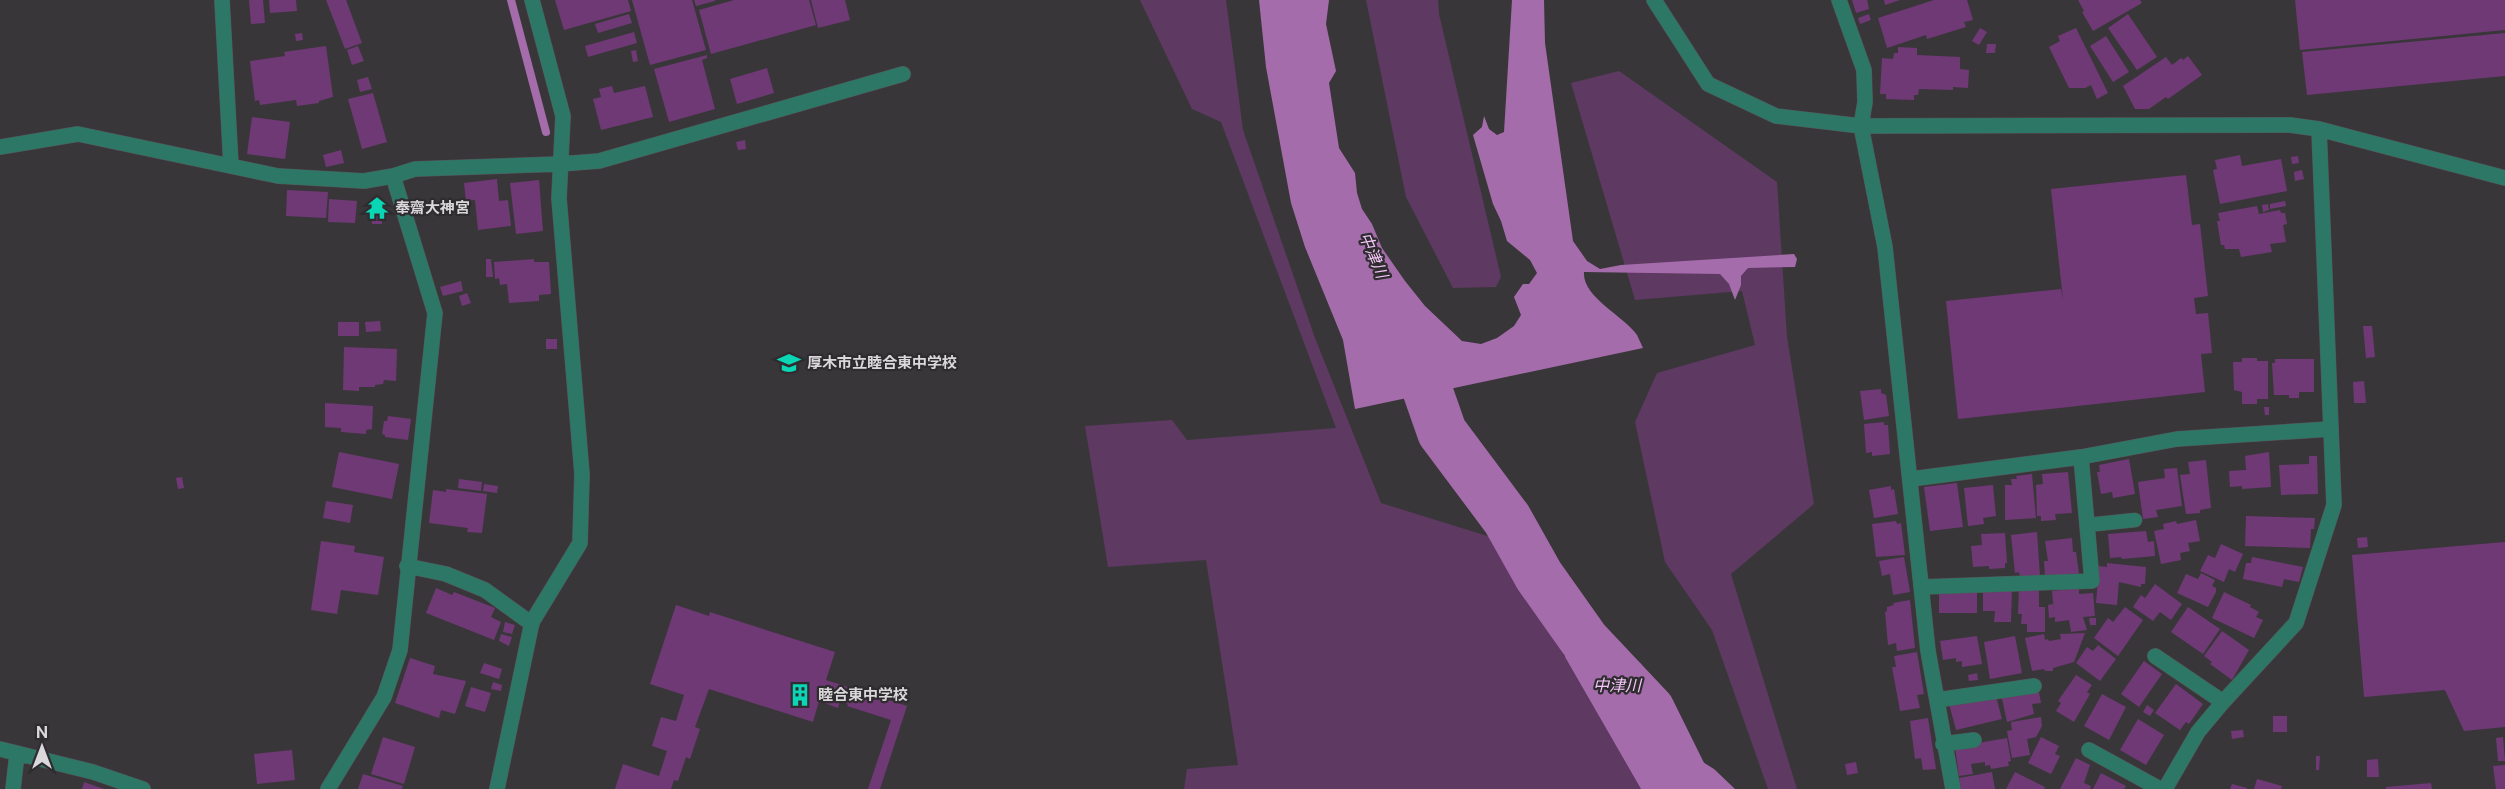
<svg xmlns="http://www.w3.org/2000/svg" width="2505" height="789" viewBox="0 0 2505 789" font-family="'Public Sans','Noto Sans JP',sans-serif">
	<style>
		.green { fill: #5e3962 }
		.water { fill: #a56cab }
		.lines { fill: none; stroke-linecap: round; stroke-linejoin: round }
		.stream { stroke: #a56cab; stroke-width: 8 }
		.river { stroke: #a56cab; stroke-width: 50 }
		.building { fill: #6f3975 }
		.lane-casing { stroke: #565357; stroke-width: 15 }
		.street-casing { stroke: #565357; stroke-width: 16 }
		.lane { stroke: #2d7767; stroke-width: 14 }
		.street { stroke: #2d7767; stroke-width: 15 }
		.labels { text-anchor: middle; stroke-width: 4.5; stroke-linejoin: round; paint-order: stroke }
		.poi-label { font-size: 15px; font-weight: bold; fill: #dad8da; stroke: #2f2c30; text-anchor: start }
		.water-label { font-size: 16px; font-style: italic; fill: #f6c7fa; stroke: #2f2c30 }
	</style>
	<rect width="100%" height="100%" fill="#39363a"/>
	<path class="green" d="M1140,0H1226L1243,130L1315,338L1381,503L1497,539L1641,789H1184L1187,769L1238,765L1206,560L1108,567L1085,426L1172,420L1187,440L1336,428L1221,122L1192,109Z
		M1366,0H1438L1439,14L1501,277L1496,287L1453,288L1406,197Z
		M1619,71L1777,182L1787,337L1814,504L1731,574L1797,789H1768L1712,630L1665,562L1635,422L1657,373L1755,345L1742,291L1635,300L1571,83Z"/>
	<path class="water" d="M1259,0H1329L1326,24L1336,71L1329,83L1339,148L1355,173L1357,193L1362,209L1372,224L1382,248L1405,281L1425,306L1462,341L1481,344L1497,338L1514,326L1521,315L1514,297L1523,284H1529L1537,273L1530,260L1507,241L1501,221L1493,204L1473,135L1482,127L1484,116L1489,129L1497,135L1504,132L1512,0H1544L1545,43L1573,241L1587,261L1600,269L1621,265L1794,254L1797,259L1795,267L1748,268L1741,276V285L1735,300L1729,284L1720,274L1584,272C1582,297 1624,316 1637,335C1639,339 1641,344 1643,348L1355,409L1343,340L1305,247L1291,203L1266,67Z
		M1586,608L1618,647L1641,664L1671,726L1690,754L1714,769L1735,789H1641L1565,657Z"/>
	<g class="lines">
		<path class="stream" d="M511,0L546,132"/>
		<path class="river" d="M1406,329L1442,432L1507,519L1539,576L1585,641L1650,710L1688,787L1691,789"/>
	</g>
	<path class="building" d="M249,0H263L265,23L251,24Z
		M269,0H296L297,11L270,13Z
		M326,0H346L362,43L345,49Z
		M555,0H628L631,11L564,30Z
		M632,0H692L706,50L650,65Z
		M694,0H715V1L696,6Z
		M734,0H809L816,25L711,54L699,10Z
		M811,0H845L850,20L818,28Z
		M1852,0H1867L1869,9L1856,13Z
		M1884,0H1900L1885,5Z
		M1934,0H1967L1973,20L1964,22L1966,27L1927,39L1926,35L1887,48L1878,18Z
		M2078,0H2140L2142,3L2093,31L2082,12L2084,11Z
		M2295,0H2505V30L2300,50Z
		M629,14L632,23L598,33L595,24Z
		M1869,14L1871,20L1860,24L1858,18Z
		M2128,14L2157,57L2137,70L2108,28Z
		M1980,28L1987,32L1979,45L1972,41Z
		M2076,28L2108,93L2097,99L2091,85L2085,88H2069L2049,47L2060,41L2058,36Z
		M634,32L637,43L588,57L585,46Z
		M302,33L303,40L296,41L295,34Z
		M2505,33V76L2307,95L2302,52Z
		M2106,36L2129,72L2113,82L2090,46Z
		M1987,44H1996L1995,53H1986Z
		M326,46L333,97L319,101V103L297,106L296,100L260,105L259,100L255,101L250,61L285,56L284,52Z
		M358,46L364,61L352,65L347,50Z
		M1898,47L1917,48V55L1960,57V69L1969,70L1968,88L1953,87V90L1919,89L1918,95H1914V100L1886,99V94H1880L1882,58L1893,59L1894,53H1898Z
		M636,50L638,61L633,62L631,51Z
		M707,55V58L702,60L715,109L669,122L654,69Z
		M2188,56L2202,75L2168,99L2166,97L2149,109H2135L2123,86L2166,57L2172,65L2181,58L2183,60Z
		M767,68L774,93L737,104L730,79Z
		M368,77L372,89L360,92L357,80Z
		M612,86L614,93L645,86L653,117L601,130L593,99L601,97L599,89Z
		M373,93L387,142L362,149L348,99Z
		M252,117L290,122L285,159L247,154Z
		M745,140L746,149L738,150L736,142Z
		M341,150L344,163L326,167L323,155Z
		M2240,155L2242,166L2281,159L2287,191L2220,204L2213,170L2217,169L2215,160Z
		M2298,156L2299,163L2292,164L2291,157Z
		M2302,170L2304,179L2295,181L2294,172Z
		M2186,175L2192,225L2200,224L2208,296L2194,298L2196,314L2208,313L2212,353L2201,354L2205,392L1958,419L1946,301L2061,289L2063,300L2051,189Z
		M497,179L499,201L508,200L511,226L478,230L475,200L466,201L464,183Z
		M539,180L543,231L516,234L510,183Z
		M287,190L328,192L326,218L286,216Z
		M329,199L357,201L355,223L328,222Z
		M2285,201L2286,206L2270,209V204Z
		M2268,204L2269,210L2263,212L2262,205Z
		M2257,206L2259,214L2280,210L2281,213H2285L2287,224L2283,225L2286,242L2270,244L2272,252L2241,257L2239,249H2225L2224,245H2221L2217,221H2220L2218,213Z
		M381,208L382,224H372V209Z
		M486,259H491L493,277H486Z
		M534,259V262H549L551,294L539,295V301L509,303L507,284L500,285L499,278L495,279L494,262Z
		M461,281L463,291L443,296L440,287Z
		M467,293L471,303L462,306L459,296Z
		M380,321L381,331L366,332L365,322Z
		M338,322H359V336H338Z
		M2363,326H2372L2375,357L2366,358Z
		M546,339H557V349H546Z
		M344,347L397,349L396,381L384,380L383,384L375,385V387H359V391L343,390Z
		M2242,358H2257V361H2268V399H2257V404H2242V392L2234,390L2233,362H2242Z
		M2275,359H2314V392H2299V398H2289V395H2274L2272,363H2275Z
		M2364,381L2366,403H2354L2353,382Z
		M1881,389V393L1886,395L1889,416L1864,420L1860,391Z
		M325,403L373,406L372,429L366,430V434L341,432V428L325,427Z
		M2264,407H2269V415H2265Z
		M388,416L411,419L408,440L385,437V435L382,434L384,421H387Z
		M1884,422V425H1888L1890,454L1872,456V452L1866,453L1864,424Z
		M339,452L399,464L392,499L332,487Z
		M2269,452L2271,487L2242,489V486L2230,487L2229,471L2246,470L2245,456Z
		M2309,456H2317L2318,494L2281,495L2279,465L2309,464Z
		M2129,459L2135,494L2113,498L2112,492L2101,494L2097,472H2100L2099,465Z
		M2206,460L2211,508L2200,510V513L2186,514L2180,475L2190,474L2188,462Z
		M2177,468L2182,506L2156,510L2158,517L2143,519L2138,482L2165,478L2164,469Z
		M2068,472L2072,513L2055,514L2056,520L2041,521V516H2037L2036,485L2043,484L2042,474Z
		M2032,474L2036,518L2005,520V485H2012L2011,479H2017L2016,476Z
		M182,477L184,488L178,489L176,478Z
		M459,479L482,482L481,491L458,488Z
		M1957,483L1963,527L1930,531L1924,487Z
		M484,484L498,486L497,493L483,491Z
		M1993,485L1996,516L1983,518L1984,524L1968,526L1964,488Z
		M1891,486V490L1894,489L1898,514L1874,518L1869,490Z
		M446,489L487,494L482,533L467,532L468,528L429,523L433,490L446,492Z
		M326,501L353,505L350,523L323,518Z
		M2246,516L2315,518L2314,529H2311L2310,548L2245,546Z
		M2196,520L2200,541L2188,543L2190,551L2180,553L2181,560L2161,564L2154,531L2164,529L2163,524L2176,521L2177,524Z
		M1896,521L1897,524L1901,523L1905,555L1876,557L1872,524Z
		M2146,531L2148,542L2154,541L2155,556L2122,559L2121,557L2110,558L2108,534Z
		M2037,532L2040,576L2020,578L2019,572L2015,573L2011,535Z
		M2005,533L2007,563H2005V568L1989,569V566L1973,567L1971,546L1982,545L1981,534Z
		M2367,537L2368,547L2358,548L2357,538Z
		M2072,538L2073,552H2076L2079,574L2045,577L2044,561H2048L2045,541Z
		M321,541L355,546L354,552L384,557L378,595L341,590L337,614L311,610Z
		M2505,542V727L2464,731L2445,690L2364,697L2352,555Z
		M2221,544L2243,554L2235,572L2229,569L2224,582L2200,571L2208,555L2215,558Z
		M1904,557L1910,592L1893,595L1890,574L1882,576L1879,561Z
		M2252,557L2303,567L2299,582L2284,579L2282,587L2243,579L2246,563H2251Z
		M2107,563L2146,567L2145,584H2141V587L2119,582L2117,605L2096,603L2099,566L2107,567Z
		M2201,573L2215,580L2212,586L2216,588V592L2208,607L2177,593L2186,574L2198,579Z
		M2155,584L2182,604L2171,620L2160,612L2153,621L2133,607L2141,595L2145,598Z
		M1967,585V593H1977V613H1939V590Z
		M2012,587L2011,622H1994L1995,611H1983V589Z
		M2019,587H2039V607H2045V632H2027V624H2021L2022,614H2018Z
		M436,588L452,595L454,592L495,608L491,617L501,622L494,640L426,613Z
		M2079,588V594L2093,593L2095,616L2083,617L2087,630L2071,632L2069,620L2055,622V617L2049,618L2048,605L2053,604L2054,613L2052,591Z
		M2224,592L2251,605L2250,607L2259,612L2256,617L2263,620L2254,638L2212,618Z
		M1910,600L1915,648L1897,651L1896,643L1888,645L1885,612L1887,611V607L1894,605L1893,603Z
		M676,605L709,616L710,612L835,652L826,680L907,706L880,789H868L891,720L847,706L848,704L840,701L838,708L819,701L813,722L709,689L695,727L700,729L690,759L686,757L678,781L674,780L671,789H615L623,764L659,776L667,751L652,746L661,717L676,721L684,695L650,684Z
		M2125,607L2143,620L2118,656L2094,638L2108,618L2113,622Z
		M2188,607L2220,629L2203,654L2171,632Z
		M2089,618H2096V625H2090Z
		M505,622L515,625L512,634L503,632Z
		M2222,631L2249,650L2232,680L2210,664L2212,662L2204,656Z
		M2085,633L2074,662L2053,668V671H2045L2044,669L2032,671L2025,638L2044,634L2045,640L2048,639L2049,641L2061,639L2060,634Z
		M501,634L512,637L509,646L499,641Z
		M1977,636L1982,664L1962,667V661L1956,662V658L1943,660L1940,641Z
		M2015,636L2022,673L1990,679L1984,642Z
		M2098,645L2116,659L2100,681L2076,663L2087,647L2093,651Z
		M1917,652L1924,694L1917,695L1920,708L1900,711L1892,667H1896L1894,656Z
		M410,658L435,666L433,674L466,681L455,714L441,710L439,718L395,703Z
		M2144,661L2162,674L2139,707L2121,694Z
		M484,663L502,669L499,679L480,673Z
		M1977,673L1978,680L1969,681L1968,675Z
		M2076,675L2092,685L2087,692L2090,694L2074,722L2056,711L2061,703L2058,701Z
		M493,682L502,685L501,691L491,689Z
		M2176,684L2203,704L2189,724L2186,722L2180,730L2155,713Z
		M471,687L491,693L485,712L465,706Z
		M2038,687L2041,703L2032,704L2034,714L2007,722L2001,694Z
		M2102,694L2126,707L2109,740L2084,726Z
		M1996,696L2002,719L1956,730L1949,704Z
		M2147,705L2154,710L2150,716L2143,712Z
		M2273,716H2287V732H2273Z
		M2041,717L2042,726L2036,737L2027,739L2030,755L2012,758L2007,731L2012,730L2011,722Z
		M1928,718L1936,769L1923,770L1921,758L1915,759L1910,721Z
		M2138,719L2164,735L2146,765L2120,750Z
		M2243,730L2244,737L2232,739L2231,731Z
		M383,737L415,747L404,784L371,774Z
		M2041,737L2059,746L2055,754L2060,756L2051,774L2028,763Z
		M2503,737L2505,761H2498L2496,738Z
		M2007,738L2011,761L2008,762L2009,766L1991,769L1990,765L1985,766V762L1971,764L1973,774L1959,776L1955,747Z
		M292,750L295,780L257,784L254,754Z
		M2316,756H2320L2319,770H2316Z
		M2076,758L2090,765L2084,783L2091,786L2090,789H2060Z
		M2378,759L2379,777H2367V760Z
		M1856,762L1858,773L1847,775L1845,764Z
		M2505,765V789H2496L2493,766Z
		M1992,772L1995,789H1961L1959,778Z
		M2015,772L2045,787L2044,789H2006Z
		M2101,773L2126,786L2124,789H2093Z
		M363,774L403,786L402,789H358Z
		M2257,779L2282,786L2281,789H2254Z
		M84,782L104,789H82Z
		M2431,783L2432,789H2386V787Z
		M2232,784L2247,788V789H2230Z"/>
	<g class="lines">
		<g class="lane-casing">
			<path id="lane" d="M2087,525L2135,520"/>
		</g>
		<g class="street-casing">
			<path id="street" d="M222,0L231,166
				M1654,0L1708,84L1776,116L1861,126L2290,125L2319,129L2505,178
				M1839,0L1864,70L1865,102L1861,126L1885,247L1928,651L1953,789
				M0,147L78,134L278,176L364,181L393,176L415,169L560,164L599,161L903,74
				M1911,479L2081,457L2177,439L2330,429
				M407,566L446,574L485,590L532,624
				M1921,587L2092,581L2081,457
				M2155,656L2223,702
				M1937,700L2034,686
				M1943,744L1974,740
				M0,749L93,772L143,789
				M2089,750L2160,789
				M13,789L17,754
				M328,789L384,697L400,650L435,313L393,176
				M497,789L532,622L580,543L582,474L559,198L563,116L532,0
				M2165,789L2198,732L2223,702L2296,623L2334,505L2319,129"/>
		</g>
		<use href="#lane" class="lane"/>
		<use href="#street" class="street"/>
	</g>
	<defs>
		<g id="temple-bare" transform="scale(1.8)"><path d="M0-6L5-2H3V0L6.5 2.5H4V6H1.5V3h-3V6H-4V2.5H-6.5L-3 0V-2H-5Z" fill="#0ad5b5" stroke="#2f2c30" stroke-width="2.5" paint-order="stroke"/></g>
		<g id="school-bare" transform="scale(1.8)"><path d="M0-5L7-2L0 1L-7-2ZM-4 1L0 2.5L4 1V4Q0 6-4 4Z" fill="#0ad5b5" stroke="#2f2c30" stroke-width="2.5" paint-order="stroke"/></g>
		<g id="building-bare" transform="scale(1.8)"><path d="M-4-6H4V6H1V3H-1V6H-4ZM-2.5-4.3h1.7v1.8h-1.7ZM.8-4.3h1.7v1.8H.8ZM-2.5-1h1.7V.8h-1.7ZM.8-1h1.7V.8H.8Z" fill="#0ad5b5" stroke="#2f2c30" stroke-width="2.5" paint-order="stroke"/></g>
	</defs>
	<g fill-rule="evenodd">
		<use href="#temple-bare" x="377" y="208"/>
		<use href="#school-bare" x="789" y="363"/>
		<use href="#building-bare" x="800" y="695"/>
	</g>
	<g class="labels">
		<g class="poi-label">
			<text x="395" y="213">奉齋大神宮</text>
			<text x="807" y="368">厚木市立睦合東中学校</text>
			<text x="818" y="700">睦合東中学校</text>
		</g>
		<g class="water-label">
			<text transform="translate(1374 255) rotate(67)" y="6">中津川</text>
			<text x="1617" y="691">中津川</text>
		</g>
	</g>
	<g transform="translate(42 747)" stroke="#2f2c30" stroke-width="4.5" paint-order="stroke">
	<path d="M0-4.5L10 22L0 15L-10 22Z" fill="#dad8da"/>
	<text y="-9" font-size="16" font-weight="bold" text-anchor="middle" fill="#dad8da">N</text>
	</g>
</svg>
